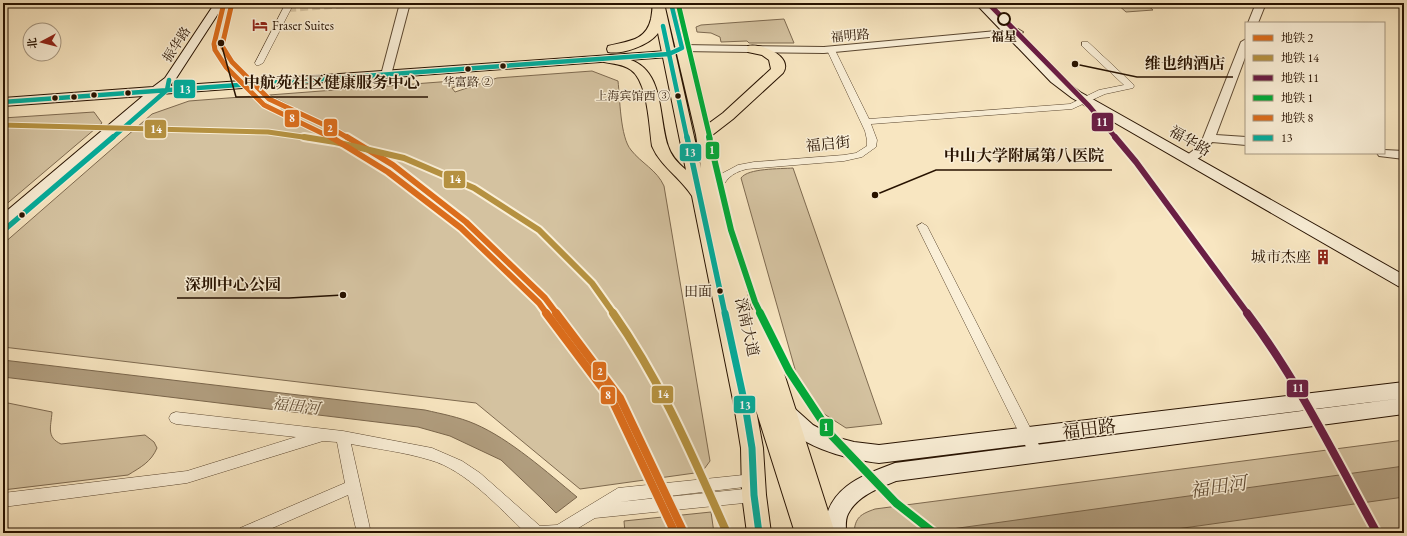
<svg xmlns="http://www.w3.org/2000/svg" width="1407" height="536" viewBox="0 0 1407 536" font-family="'EB Garamond','Noto Serif SC',serif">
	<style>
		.green { fill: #d4c2a0; stroke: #7e6a50 }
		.water { fill: #b19e7f; stroke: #7a664c }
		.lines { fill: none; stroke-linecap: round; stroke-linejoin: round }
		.minor-tunnel { stroke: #d9c6a4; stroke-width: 8; stroke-dasharray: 8 4; stroke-linecap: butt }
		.minor-casing { stroke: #5b4730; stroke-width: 1 }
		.tertiary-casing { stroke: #5b4730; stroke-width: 2 }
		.secondary-casing { stroke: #271200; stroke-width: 2 }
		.primary-casing { stroke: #271200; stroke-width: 2 }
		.minor { fill: #faefd7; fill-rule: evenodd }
		.tertiary { fill: #faefd7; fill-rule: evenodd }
		.secondary { fill: #faefd7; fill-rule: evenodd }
		.primary { fill: #f8e6c1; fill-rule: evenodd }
		.bus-1-far2-casing { stroke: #faefd7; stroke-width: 6 }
		.bus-1-far1-casing { stroke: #faefd7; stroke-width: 8 }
		.bus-1-casing { stroke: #faefd7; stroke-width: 10 }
		.bus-1-far2 { stroke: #01ad9c; stroke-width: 4.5 }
		.bus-1-far1 { stroke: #01ad9c; stroke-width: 5.5 }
		.bus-1 { stroke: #01ad9c; stroke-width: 7 }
		.metro-1-far2-casing { stroke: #faefd7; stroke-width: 7 }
		.metro-1-far1-casing { stroke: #faefd7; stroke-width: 10 }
		.metro-1-casing { stroke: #faefd7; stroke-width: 12 }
		.metro-2-far2-casing { stroke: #faefd7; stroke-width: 7 }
		.metro-2-far1-casing { stroke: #faefd7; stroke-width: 10 }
		.metro-2-casing { stroke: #faefd7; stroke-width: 12 }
		.metro-3-far2-casing { stroke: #faefd7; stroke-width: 7 }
		.metro-3-far1-casing { stroke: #faefd7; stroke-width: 10 }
		.metro-3-casing { stroke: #faefd7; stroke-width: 12 }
		.metro-4-far2-casing { stroke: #faefd7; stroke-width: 7 }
		.metro-4-far1-casing { stroke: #faefd7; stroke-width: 10 }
		.metro-4-casing { stroke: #faefd7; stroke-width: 12 }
		.metro-5-far2-casing { stroke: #faefd7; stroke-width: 7 }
		.metro-5-far1-casing { stroke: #faefd7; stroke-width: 10 }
		.metro-5-casing { stroke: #faefd7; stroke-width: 12 }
		.metro-1-far2 { stroke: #db6d1c; stroke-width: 5 }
		.metro-1-far1 { stroke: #db6d1c; stroke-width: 6 }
		.metro-1 { stroke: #db6d1c; stroke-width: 8 }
		.metro-2-far2 { stroke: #b59140; stroke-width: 5 }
		.metro-2-far1 { stroke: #b59140; stroke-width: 6 }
		.metro-2 { stroke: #b59140; stroke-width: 8 }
		.metro-3-far2 { stroke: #6a1d44; stroke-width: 5 }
		.metro-3-far1 { stroke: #6a1d44; stroke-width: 6 }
		.metro-3 { stroke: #6a1d44; stroke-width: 8 }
		.metro-4-far2 { stroke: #00ab39; stroke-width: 5 }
		.metro-4-far1 { stroke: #00ab39; stroke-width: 6 }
		.metro-4 { stroke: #00ab39; stroke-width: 8 }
		.metro-5-far2 { stroke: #db6d1c; stroke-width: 5 }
		.metro-5-far1 { stroke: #db6d1c; stroke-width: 6 }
		.metro-5 { stroke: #db6d1c; stroke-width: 8 }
		.stop-dot { fill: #faefd7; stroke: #271200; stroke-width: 2 }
		.bus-dot { fill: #271200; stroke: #faefd7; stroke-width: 1.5 }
		.labels { text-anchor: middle; stroke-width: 3; stroke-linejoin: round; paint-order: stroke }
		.far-bus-label { font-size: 12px; fill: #271200; stroke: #faefd7 }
		.far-poi-label { font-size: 13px; fill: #271200; stroke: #faefd7; text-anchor: start }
		.far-street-label { font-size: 13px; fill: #271200; stroke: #faefd7 }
		.far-stop-label { font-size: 13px; font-weight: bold; fill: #271200; stroke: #faefd7 }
		.bus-label { font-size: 14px; fill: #271200; stroke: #faefd7; text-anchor: end }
		.street-label { font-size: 15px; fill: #271200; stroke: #faefd7 }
		.poi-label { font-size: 15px; fill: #271200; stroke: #faefd7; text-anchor: end }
		.water-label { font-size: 16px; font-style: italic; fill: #655139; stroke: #faefd7 }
		.near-street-label { font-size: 18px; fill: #271200; stroke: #faefd7 }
		.near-water-label { font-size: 19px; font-style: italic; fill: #655139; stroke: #faefd7 }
		.leader { fill: none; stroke: #271200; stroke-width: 1.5 }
		.callout-dot { fill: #271200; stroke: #faefd7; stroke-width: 1.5 }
		.callout-label { font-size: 16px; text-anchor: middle; font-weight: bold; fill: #271200; stroke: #faefd7; stroke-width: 3; stroke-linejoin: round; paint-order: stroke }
		.line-badge { stroke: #faefd7; stroke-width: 1.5 }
		.badge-label { font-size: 11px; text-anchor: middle; font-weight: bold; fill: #fff }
	</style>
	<rect width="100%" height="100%" fill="#f8e6c1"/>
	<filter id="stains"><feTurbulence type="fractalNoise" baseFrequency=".005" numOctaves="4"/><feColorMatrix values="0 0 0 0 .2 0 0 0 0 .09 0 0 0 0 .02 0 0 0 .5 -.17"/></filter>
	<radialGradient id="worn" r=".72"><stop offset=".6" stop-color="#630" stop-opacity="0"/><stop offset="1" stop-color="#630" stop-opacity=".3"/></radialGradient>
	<path class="green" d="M1116,3H1145L1153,10L1126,12Z
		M784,19L794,43H749L747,41L721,42L720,37L711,33L697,32L696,27L701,25Z
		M592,71L618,81C620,98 620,137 631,150C641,163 657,170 664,186L710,461L702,472L580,489L476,403L3,347V244L152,114L189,101L254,96L279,110L289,105L269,95L479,79L452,88L455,92L497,78Z
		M94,112L102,123L3,207V118Z
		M793,168L882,424L846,428L804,401L741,178C748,168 780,169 793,168Z
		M3,402L52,412C51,427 46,437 61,444L145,435L154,442L157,448C151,462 141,467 128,475L3,490Z
		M1404,440V533H854C855,517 861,514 875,509Z
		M711,512L714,533H625L624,521Z"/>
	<path class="water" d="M3,360L425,410C442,414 459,417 475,424C510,439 548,473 577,497L556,513L541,498L501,460L450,436L418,427L3,377Z
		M1404,466V497L1148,533H923Z"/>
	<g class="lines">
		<path class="minor-tunnel" d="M288,8L361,3"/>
		<g class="minor-casing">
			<path id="minor" d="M286,3H294L263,63L259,65H256L255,63Z
				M1082,42H1088L1133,84L1134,86L1133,88L1105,94L1072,109L871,124L877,140L876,147L862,157L844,161L747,169C730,173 726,180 718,194H710L709,192L713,184L721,174L738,165L754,162L844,155L856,153L867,146V140L865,131L827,50L828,48H834L835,50L869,119L1070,104L1099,90L1124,85L1082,46Z
				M922,223L927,226L1041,449L1043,453L1041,457L1036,459L1031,457L917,226Z
				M176,412L343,431L432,448L462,461L480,473L540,526L557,525L618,488L753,474L758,476L760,480L758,484L753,486L619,502L754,488L759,490L761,495L759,500L754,502L595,518L570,533H526C499,508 466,470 430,460C404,452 377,449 351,444L371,533H357L348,495L261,533H238L240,528L345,483L337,442L323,441L187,483L3,507V493L187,471L296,437L176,424L171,422L169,418L171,414Z"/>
		</g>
		<g class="tertiary-casing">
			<path id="tertiary" d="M400,3H410L391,75L386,78L381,75Z
				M1256,3H1266L1258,23H1248Z
				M1018,29L1023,32L1021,34L824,53L682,51L677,48L682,45L824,47Z
				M1246,39V55L1216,135L1246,137V145L1212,142C1206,151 1197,165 1184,162L1182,159L1195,149L1203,138L1241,42Z
				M1384,150L1404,151V159L1379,156L1377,153H1384Z"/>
		</g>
		<g class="secondary-casing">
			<path id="secondary" d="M215,3H225L175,80L169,86L667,51L678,46H686L688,48L686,50L669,57L160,94L8,226L3,227V214L143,96L3,106V98L153,87L165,78Z
				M975,3H986L1059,76L1080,92L1404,275V288L1398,286L1072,98L1051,82Z
				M1404,382V398L879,463C846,459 793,446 777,414L780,408L787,406L794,408L813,425L835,437L854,442L879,445Z
				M1404,398V414L896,481C879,488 857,496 848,514C845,520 846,527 846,533H824C825,489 860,476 895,463Z"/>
		</g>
		<g class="primary-casing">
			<path id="primary" d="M652,3H664L701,168L696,135L665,3H677L708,124L723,113L771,69L769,60L762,55L748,52L747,49L748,46C761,43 794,56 783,73L733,119L711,136L722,192L751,309L758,311L775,345L835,533H795L756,410L763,448L766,495L771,533H747L742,495L741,448L734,405L692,196C680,177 661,167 652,146C649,126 648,82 631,70C623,64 613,64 604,62L602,59L604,56C612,54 621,57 628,59C665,70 658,116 668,146C671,156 678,163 686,170L658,33C650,45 622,55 608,52L607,49L608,46C628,41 646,41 651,19C652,12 653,9 652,3Z"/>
		</g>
		<use href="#minor" class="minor"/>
		<use href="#tertiary" class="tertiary"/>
		<use href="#secondary" class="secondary"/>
		<use href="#primary" class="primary"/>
		<g class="bus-1-far2-casing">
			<path id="bus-1-far2" d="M663,26L687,138
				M3,102L669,54L682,48L671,3
				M112,138L167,90L169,80"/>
		</g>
		<g class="bus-1-far1-casing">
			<path id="bus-1-far1" d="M687,137L725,314
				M3,231L113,137"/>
		</g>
		<g class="bus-1-casing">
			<path id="bus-1" d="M725,313L745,405L752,448L754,495L759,533"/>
		</g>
		<use href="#bus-1-far2" class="bus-1-far2"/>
		<use href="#bus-1-far1" class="bus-1-far1"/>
		<use href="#bus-1" class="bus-1"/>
		<g class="metro-1-far2-casing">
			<path id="metro-1-far2" d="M232,3L222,46L232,62L269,99L331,128L348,138"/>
		</g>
		<g class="metro-1-far1-casing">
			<path id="metro-1-far1" d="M347,137L393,165L466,222L545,298L557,314"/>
		</g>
		<g class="metro-1-casing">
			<path id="metro-1" d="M556,313L620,398L684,533"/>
		</g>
		<g class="metro-2-far2-casing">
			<path id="metro-2-far2" d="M3,125L268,132L310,138"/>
		</g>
		<g class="metro-2-far1-casing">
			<path id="metro-2-far1" d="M304,137L335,142L404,158L474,188L539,230L592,283L614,314"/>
		</g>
		<g class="metro-2-casing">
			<path id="metro-2" d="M613,313C661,381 693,457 727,533"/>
		</g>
		<g class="metro-3-far2-casing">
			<path id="metro-3-far2" d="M988,3L1089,106L1116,138"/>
		</g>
		<g class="metro-3-far1-casing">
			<path id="metro-3-far1" d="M1115,137L1136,162L1248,314"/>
		</g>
		<g class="metro-3-casing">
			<path id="metro-3" d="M1247,313C1298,381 1336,458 1377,533"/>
		</g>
		<g class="metro-4-far2-casing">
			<path id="metro-4-far2" d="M678,3L710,138"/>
		</g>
		<g class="metro-4-far1-casing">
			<path id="metro-4-far1" d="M709,137L731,230L755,302L761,314"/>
		</g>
		<g class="metro-4-casing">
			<path id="metro-4" d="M760,313L789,371L832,436L896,503L934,533"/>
		</g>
		<g class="metro-5-far2-casing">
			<path id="metro-5-far2" d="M224,3L214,44L215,50L226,67L264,105L332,138"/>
		</g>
		<g class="metro-5-far1-casing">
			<path id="metro-5-far1" d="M331,137L388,172L461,228L539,303L547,314"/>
		</g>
		<g class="metro-5-casing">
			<path id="metro-5" d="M546,313L613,402L675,533"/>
		</g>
		<use href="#metro-1-far2" class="metro-1-far2"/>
		<use href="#metro-1-far1" class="metro-1-far1"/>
		<use href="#metro-1" class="metro-1"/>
		<use href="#metro-2-far2" class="metro-2-far2"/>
		<use href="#metro-2-far1" class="metro-2-far1"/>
		<use href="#metro-2" class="metro-2"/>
		<use href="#metro-3-far2" class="metro-3-far2"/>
		<use href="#metro-3-far1" class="metro-3-far1"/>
		<use href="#metro-3" class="metro-3"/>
		<use href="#metro-4-far2" class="metro-4-far2"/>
		<use href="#metro-4-far1" class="metro-4-far1"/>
		<use href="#metro-4" class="metro-4"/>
		<use href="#metro-5-far2" class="metro-5-far2"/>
		<use href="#metro-5-far1" class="metro-5-far1"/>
		<use href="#metro-5" class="metro-5"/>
	</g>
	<defs>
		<g id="hotel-bare" transform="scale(1.2)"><path d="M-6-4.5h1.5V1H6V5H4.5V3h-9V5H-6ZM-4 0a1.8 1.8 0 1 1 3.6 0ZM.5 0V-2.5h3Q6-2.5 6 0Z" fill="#8f2418" stroke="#faefd7" stroke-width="2.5" paint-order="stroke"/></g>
		<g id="building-bare" transform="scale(1.2)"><path d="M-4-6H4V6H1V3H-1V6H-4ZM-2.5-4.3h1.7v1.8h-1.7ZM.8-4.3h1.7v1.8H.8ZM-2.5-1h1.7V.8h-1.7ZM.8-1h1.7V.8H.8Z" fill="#8f2418" stroke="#faefd7" stroke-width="2.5" paint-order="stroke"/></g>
	</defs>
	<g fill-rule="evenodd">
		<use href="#hotel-bare" x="260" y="25"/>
		<use href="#building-bare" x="1323" y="257"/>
	</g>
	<circle class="stop-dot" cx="1004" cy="19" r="6"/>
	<g class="bus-dot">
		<circle cx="503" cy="66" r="3.5"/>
		<circle cx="468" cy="69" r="3.5"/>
		<circle cx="128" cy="93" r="3.5"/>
		<circle cx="94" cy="95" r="3.5"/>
		<circle cx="678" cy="96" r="3.5"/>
		<circle cx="74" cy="97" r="3.5"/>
		<circle cx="55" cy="98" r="3.5"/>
		<circle cx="22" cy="215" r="3.5"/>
		<circle cx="720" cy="291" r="3.5"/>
	</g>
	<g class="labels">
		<g class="far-bus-label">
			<text x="468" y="86">华富路 ②</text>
			<text x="670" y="100" text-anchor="end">上海宾馆西 ③</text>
		</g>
		<g class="far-poi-label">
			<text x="272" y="30">Fraser Suites</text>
		</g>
		<g class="far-street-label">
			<text transform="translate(850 35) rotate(-5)" y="5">福明路</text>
			<text transform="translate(176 44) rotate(-57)" y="5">振华路</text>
		</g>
		<g class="far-stop-label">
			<text x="1004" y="41">福星</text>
		</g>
		<g class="bus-label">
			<text x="712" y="296">田面</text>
		</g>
		<g class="street-label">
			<text transform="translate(1190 141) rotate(30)" y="5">福华路</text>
			<text transform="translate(828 144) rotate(-6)" y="5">福启街</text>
			<text transform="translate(747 327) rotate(77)" y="5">深南大道</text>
		</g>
		<g class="poi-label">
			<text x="1311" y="262">城市杰座</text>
		</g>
		<g class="water-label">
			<text transform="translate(296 405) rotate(7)" y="6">福田河</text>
		</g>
		<g class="near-street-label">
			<text transform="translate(1089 429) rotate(-7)" y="6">福田路</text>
		</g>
		<g class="near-water-label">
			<text transform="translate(1218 486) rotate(-8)" y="7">福田河</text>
		</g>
	</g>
	<path class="leader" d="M1075 64L1137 77H1233M221 43L236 97H428M875 195L936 170H1112M343 295L289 298H177"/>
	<g class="callout-dot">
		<circle cx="1075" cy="64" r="4"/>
		<circle cx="221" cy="43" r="4"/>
		<circle cx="875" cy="195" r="4"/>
		<circle cx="343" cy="295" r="4"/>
	</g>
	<g class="callout-label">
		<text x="1185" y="69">维也纳酒店</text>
		<text x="332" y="88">中航苑社区健康服务中心</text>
		<text x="1024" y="161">中山大学附属第八医院</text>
		<text x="233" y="290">深圳中心公园</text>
	</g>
	<g class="line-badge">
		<rect x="173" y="79" width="23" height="20" rx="4" fill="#01ad9c"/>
		<rect x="284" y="109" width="16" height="19" rx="4" fill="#db6d1c"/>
		<rect x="1091" y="112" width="23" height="20" rx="4" fill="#6a1d44"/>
		<rect x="323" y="118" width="15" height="19" rx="4" fill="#db6d1c"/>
		<rect x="144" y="119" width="23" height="20" rx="4" fill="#b59140"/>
		<rect x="705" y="141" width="15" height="19" rx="4" fill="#00ab39"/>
		<rect x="679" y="143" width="23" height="19" rx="4" fill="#01ad9c"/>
		<rect x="443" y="170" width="23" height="19" rx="4" fill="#b59140"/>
		<rect x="592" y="361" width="15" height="20" rx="4" fill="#db6d1c"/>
		<rect x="1286" y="379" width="23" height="19" rx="4" fill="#6a1d44"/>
		<rect x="651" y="385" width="23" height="19" rx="4" fill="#b59140"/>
		<rect x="600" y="386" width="16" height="19" rx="4" fill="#db6d1c"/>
		<rect x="733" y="395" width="23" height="19" rx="4" fill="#01ad9c"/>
		<rect x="819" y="418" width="15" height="19" rx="4" fill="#00ab39"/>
	</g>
	<g class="badge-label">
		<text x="185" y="93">13</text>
		<text x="292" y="122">8</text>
		<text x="1102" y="126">11</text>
		<text x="330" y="132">2</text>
		<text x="156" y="133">14</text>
		<text x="712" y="154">1</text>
		<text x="690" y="156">13</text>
		<text x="455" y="183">14</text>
		<text x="600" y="375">2</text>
		<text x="1298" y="392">11</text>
		<text x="663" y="398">14</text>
		<text x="608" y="399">8</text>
		<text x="745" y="409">13</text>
		<text x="826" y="431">1</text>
	</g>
	<rect width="1407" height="536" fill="none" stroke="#f8e6c1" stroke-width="16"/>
	<rect x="4" y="4" width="1399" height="528" fill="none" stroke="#271200" stroke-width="2"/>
	<rect x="8" y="8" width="1391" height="520" fill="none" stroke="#271200"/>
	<rect x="1245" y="22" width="140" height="132" fill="#faefd7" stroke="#a69781"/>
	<rect x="1253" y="35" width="20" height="6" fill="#db6d1c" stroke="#a69781"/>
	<text x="1281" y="42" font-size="12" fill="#271200">地铁 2</text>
	<rect x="1253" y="55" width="20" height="6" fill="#b59140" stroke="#a69781"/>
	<text x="1281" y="62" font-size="12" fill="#271200">地铁 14</text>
	<rect x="1253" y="75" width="20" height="6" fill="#6a1d44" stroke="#a69781"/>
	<text x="1281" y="82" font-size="12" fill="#271200">地铁 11</text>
	<rect x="1253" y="95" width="20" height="6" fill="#00ab39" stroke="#a69781"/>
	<text x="1281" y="102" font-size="12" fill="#271200">地铁 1</text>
	<rect x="1253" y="115" width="20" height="6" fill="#db6d1c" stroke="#a69781"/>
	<text x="1281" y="122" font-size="12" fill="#271200">地铁 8</text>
	<rect x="1253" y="135" width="20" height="6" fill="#01ad9c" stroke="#a69781"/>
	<text x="1281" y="142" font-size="12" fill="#271200">13</text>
	<g transform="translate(42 42) rotate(263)"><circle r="19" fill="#faefd7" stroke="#a69781"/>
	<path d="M0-3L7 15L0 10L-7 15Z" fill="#8f2418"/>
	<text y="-6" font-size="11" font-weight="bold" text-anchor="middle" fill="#271200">北</text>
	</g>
	<rect width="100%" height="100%" filter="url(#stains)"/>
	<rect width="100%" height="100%" fill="url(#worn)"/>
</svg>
